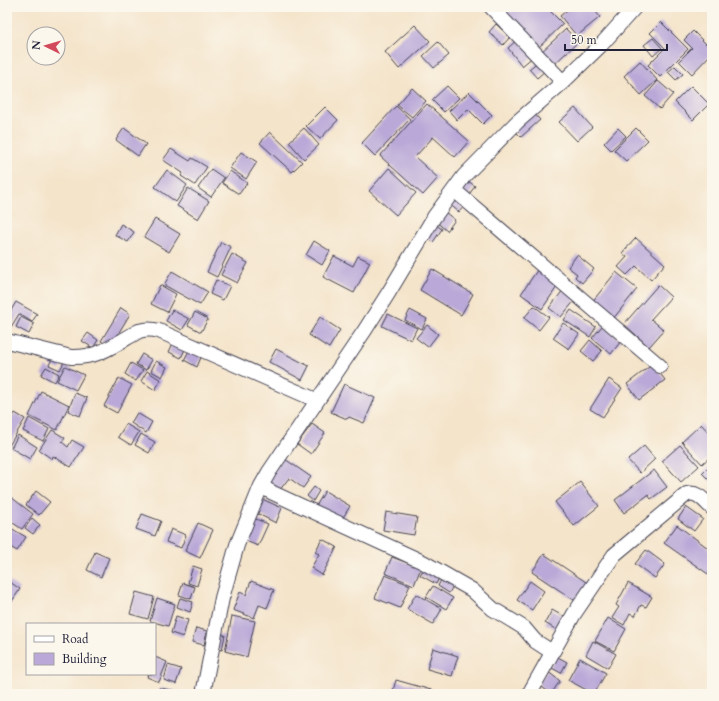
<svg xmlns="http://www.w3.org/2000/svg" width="719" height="701" viewBox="0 0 719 701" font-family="Cardo,serif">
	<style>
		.building { fill: #baa9d8 }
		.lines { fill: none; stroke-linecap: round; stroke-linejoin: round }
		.street-casing { stroke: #423f50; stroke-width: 16 }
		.street { stroke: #fff; stroke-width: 14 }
	</style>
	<rect width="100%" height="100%" fill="#fbf7ec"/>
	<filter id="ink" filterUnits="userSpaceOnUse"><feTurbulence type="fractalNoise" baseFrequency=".025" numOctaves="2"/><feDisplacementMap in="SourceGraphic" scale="8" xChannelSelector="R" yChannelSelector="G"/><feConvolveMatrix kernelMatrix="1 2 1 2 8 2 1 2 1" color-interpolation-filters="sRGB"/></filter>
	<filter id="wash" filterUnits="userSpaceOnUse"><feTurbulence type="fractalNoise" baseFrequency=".012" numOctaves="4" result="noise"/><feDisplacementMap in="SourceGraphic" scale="16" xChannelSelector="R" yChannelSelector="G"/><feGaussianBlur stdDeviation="0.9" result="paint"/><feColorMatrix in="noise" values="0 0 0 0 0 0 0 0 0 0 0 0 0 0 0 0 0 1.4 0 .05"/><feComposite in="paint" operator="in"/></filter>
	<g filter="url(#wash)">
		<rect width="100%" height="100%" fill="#f4e4ca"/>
		<g id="blocks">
			<path class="building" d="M494,7H546L563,24L536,50Z
				M571,7H592L600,17L577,36L560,16Z
				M661,22L688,49L660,77L648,65L665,48L650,33Z
				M496,24L510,37L503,45L489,32Z
				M415,25L430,41L399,69L385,52Z
				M566,29L578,42L551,67L539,54Z
				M693,31L712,50V53L692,74L679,61L692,48L684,40Z
				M519,38L534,56L522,66L508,48Z
				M653,38L662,48L653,56L644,45Z
				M438,42L449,55L434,68L423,56Z
				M539,61L546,70L537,78L529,69Z
				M640,61L657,80L641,95L624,76Z
				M675,66L683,74L676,80L668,72Z
				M658,81L673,94L660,109L645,96Z
				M447,86L459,98L444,112L432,100Z
				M691,86L709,104L693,120L675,102Z
				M412,88L426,101L412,117L397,105Z
				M469,92L492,115L483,124L468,109L457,120L449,111Z
				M427,104L469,141L455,157L433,137L415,157L438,178L423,195L380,156Z
				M396,106L410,119L375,156L362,143Z
				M325,107L338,120L320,139L306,126Z
				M575,108L592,127L577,141L559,122Z
				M532,111L540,120L521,137L513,129Z
				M124,128L146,144L138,156L116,140Z
				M304,128L319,145L304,159L289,142Z
				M618,128L626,136L611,150L604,143Z
				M636,128L648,140L626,161L614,150Z
				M270,132L302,162L292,172L260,143Z
				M171,149L190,161L192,158L207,167L195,185L181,176L183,173L163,160Z
				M241,152L257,162L246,179L230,168Z
				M389,168L416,193L396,215L369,191Z
				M211,169L224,178L211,197L198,188Z
				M167,170L187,185L176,202L155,187Z
				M230,171L247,183L239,194L222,183Z
				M465,179L475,186L468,196L457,189Z
				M188,188L209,201L198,219L177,206Z
				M453,196L465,205L459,212L448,203Z
				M441,209L455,220L447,231L434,220Z
				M155,219L180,234L169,252L144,237Z
				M433,223L442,229L433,242L424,236Z
				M121,224L134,232L128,242L115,235Z
				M636,238L665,264L651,280L636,266L627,275L618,267L627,257L622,253Z
				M314,241L330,251L322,265L306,255Z
				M221,242L231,247L217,277L207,272Z
				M232,254L248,263L237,283L221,275Z
				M577,255L594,269L582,283L575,277L577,274L568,267Z
				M334,256L353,266L358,256L370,262L354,293L323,277Z
				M432,269L473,294L461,315L420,290Z
				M538,269L559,284L542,309L521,294Z
				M172,271L208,292L200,305L164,285Z
				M616,272L637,289L613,319L592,302Z
				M216,280L230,286L223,300L210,294Z
				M160,285L176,294L167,312L151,304Z
				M658,285L671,297L651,319L664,330L649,347L624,324Z
				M564,289L576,299L561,317L549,308Z
				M16,302L37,314L32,322L19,314L11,327L7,324V317Z
				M534,306L549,317L539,330L524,318Z
				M121,308L130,314L110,347L101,341Z
				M172,310L189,319L182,330L166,321Z
				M410,310L427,319L422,329L405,320Z
				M571,310L596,327L590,337L564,320Z
				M195,312L208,319L201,332L188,325Z
				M388,314L417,328L411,340L382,326Z
				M21,317L34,324L29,334L16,327Z
				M320,317L340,330L329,348L309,335Z
				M563,323L579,334L569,349L553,338Z
				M427,325L438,334L428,347L416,338Z
				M603,325L621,341L611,354L592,338Z
				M88,333L98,340L93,348L82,341Z
				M590,340L602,351L593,361L581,351Z
				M174,341L186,347L181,358L169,352Z
				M190,349L202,355L197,367L184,360Z
				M276,349L309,366L302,380L269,362Z
				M142,354L152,360L146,370L136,364Z
				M53,357L64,362L60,370L49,365Z
				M156,361L167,367L162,377L151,371Z
				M131,363L143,370L136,381L125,374Z
				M653,364L665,380L639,400L627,384Z
				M65,366L84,375L76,390L57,381Z
				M46,367L59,374L55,382L41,375Z
				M147,371L161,380L155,390L141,381Z
				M119,378L132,385L117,413L104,406Z
				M609,379L622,388L603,417L590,409Z
				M344,384L375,398L364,423L349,417L347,419L331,412Z
				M41,391L69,405L57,430L29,416Z
				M75,393L87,398L80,416L68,411Z
				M15,413L25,419L7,449V426Z
				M137,413L152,422L146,433L131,423Z
				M29,418L49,429L43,441L23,431Z
				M126,424L139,432L131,445L118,437Z
				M312,424L325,433L311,454L297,444Z
				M701,424L712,436V455L702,464L682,442Z
				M52,430L65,438L62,442L68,447L72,440L84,447L71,467L53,456L52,459L39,450Z
				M141,434L155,442L149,453L135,445Z
				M18,435L37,447L30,459L11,448Z
				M680,445L699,466L681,482L662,461Z
				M644,446L655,459L640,473L628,460Z
				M282,457L311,477L303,488L289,478L279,491L266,482Z
				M712,463V483L702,473Z
				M654,470L667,487L651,499L648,495L624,513L615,500Z
				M580,482L599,506L574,526L555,502Z
				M314,487L319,491L313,501L307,496Z
				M36,491L50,502L39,515L26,505Z
				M325,491L350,506L341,521L316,506Z
				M7,494L33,514L22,529L7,519Z
				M262,499L282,508L276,523L256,513Z
				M686,507L703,519L694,531L678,519Z
				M386,512L417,517L414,535L383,530Z
				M142,514L161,521L155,536L136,529Z
				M251,517L268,524L258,546L241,539Z
				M32,518L40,525L33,534L25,528Z
				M198,523L213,530L200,558L185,551Z
				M677,525L712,551V569L708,574L664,543Z
				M9,527L26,537L17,551L7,545V530Z
				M171,529L186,535L181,548L166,542Z
				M322,539L337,547L322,575L311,568L319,554L315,552Z
				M646,550L665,564L655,578L635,564Z
				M95,552L109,558L101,577L87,570Z
				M544,554L589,584L577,602L532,572Z
				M392,557L421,568L414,585L385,573Z
				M426,565L441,574L436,584L420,575Z
				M193,566L202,569L197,586L188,583Z
				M385,575L410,585L400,608L375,598Z
				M443,576L455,583L449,593L438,586Z
				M7,580L20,589L7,609Z
				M251,581L274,590L267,608L259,605L254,618L233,610L240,592L246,595Z
				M530,581L544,591L532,610L517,600Z
				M183,583L195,587L191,599L179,595Z
				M628,583L652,597L646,607L641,605L635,616L630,613L624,625L612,618L619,607L616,605Z
				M433,586L453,598L446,609L426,597Z
				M136,592L154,597L148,619L130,614Z
				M416,594L442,609L433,624L407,609Z
				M157,598L175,604L168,626L150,621Z
				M180,598L193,602L190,612L177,607Z
				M552,610L568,619L560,632L545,623Z
				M176,616L188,620L183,637L171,633Z
				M232,616L255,621L247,657L225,651Z
				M608,618L626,629L614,651L595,641Z
				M196,628L207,631L204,645L192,642Z
				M216,634L225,635L222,650L213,648Z
				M593,641L616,654L608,668L586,655Z
				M433,648L458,656L452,676L427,669Z
				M556,656L567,662L561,673L550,667Z
				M155,657L167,662L159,682L147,677L148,674H155Z
				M580,658L606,673L594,694L568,680Z
				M168,665L181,669L176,684L164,680Z
				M547,671L560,681L551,694L538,684Z
				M396,680L445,694H392Z
				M159,688L177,691L176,694H158Z"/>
		</g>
	</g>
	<g filter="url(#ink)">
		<use href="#blocks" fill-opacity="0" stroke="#423f50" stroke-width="1"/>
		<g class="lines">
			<g class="street-casing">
				<path id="street" d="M491,7L563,82
					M454,190L660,366
					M7,341L71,357C100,358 115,344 139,331C146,329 152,329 159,331L316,400
					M261,486L273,493L423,562L472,590L493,609L524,628L535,641L552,652
					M203,694L222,598L237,545L261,486L269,472L365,330L389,292L434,217L464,176L517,122L563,82L601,45L635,7
					M529,694L574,614L614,555L687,494C698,491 705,502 712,508"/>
			</g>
			<use href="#street" class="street"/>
		</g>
	</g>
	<rect width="719" height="701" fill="none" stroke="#fbf7ec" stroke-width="24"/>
	<rect x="26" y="623" width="130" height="52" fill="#fbf7ec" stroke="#a4a2a5"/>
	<rect x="34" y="636" width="20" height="6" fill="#ffffff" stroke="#a4a2a5"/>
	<text x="62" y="643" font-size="12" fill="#22223b">Road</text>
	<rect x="34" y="653" width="20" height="12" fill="#baa9d8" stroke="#a4a2a5"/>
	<text x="62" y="663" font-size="12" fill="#22223b">Building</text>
	<g transform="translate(46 46) rotate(275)"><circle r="19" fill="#fbf7ec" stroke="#a4a2a5"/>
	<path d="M0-3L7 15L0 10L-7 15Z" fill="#d1495b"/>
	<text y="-6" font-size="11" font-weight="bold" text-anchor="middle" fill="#22223b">N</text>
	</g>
	<path d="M565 44v6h102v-6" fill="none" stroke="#22223b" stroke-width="2"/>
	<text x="571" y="44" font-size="12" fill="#22223b" stroke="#fbf7ec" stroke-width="3" paint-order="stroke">50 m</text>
</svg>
